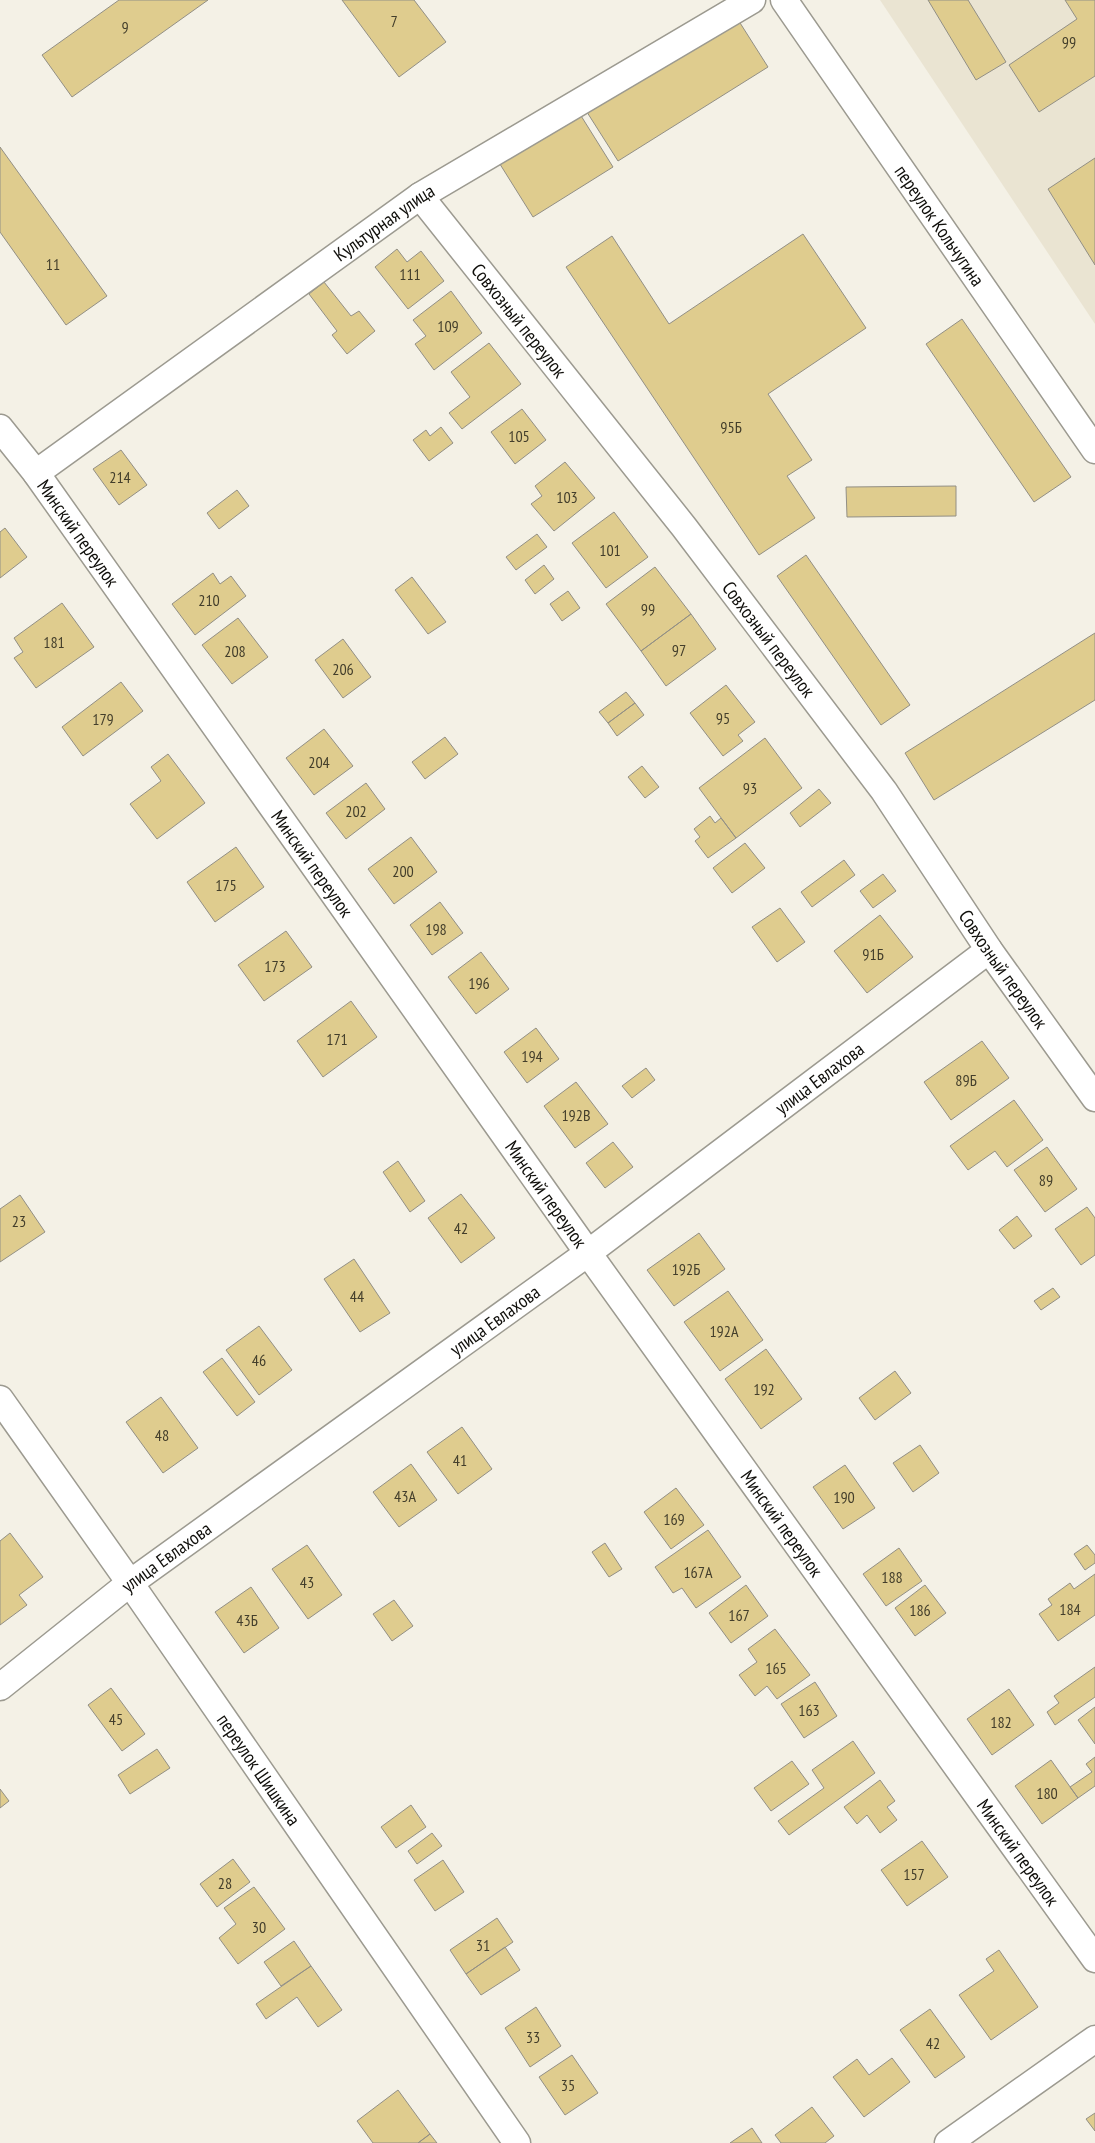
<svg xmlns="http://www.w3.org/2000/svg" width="1095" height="2143" viewBox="0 0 1095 2143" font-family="'PT Sans Narrow',sans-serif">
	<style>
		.built { fill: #eae4d2 }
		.building { fill: #dfcc8e; stroke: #928f85 }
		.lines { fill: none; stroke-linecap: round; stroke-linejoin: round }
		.street-casing { stroke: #9c9a90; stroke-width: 29 }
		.street { stroke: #fff; stroke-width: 26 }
		.labels { text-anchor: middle; stroke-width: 4; stroke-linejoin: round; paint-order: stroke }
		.number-label { font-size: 16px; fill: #433e2b }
		.street-label { font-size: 19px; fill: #0f0e0a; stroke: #fffefc }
	</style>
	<rect width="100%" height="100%" fill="#f4f1e6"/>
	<path class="built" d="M880,0H1095V324Z"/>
	<path class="building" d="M119,0H208L72,97L42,55Z
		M342,0H414L446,42L399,77Z
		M928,0H968L1006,62L976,80Z
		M1065,0H1095V76L1039,112L1009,65L1077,19Z
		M735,15L768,67L618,161L585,109Z
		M578,111L613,167L533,217L498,161Z
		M0,147L107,296L66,325L0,232Z
		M1095,158V265L1048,189Z
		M803,234L866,328L768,394L812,460L787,476L815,518L759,555L566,267L612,236L669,324Z
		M397,249L407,262L421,251L444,281L408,309L375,267Z
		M324,282L351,316L359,311L375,331L347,354L332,335L337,331L309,294Z
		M451,291L482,333L434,370L415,344L426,336L413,320Z
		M962,319L1071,477L1034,502L926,344Z
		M489,343L521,384L462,429L449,413L470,397L451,372Z
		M522,409L546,440L515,464L491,432Z
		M441,427L453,443L429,461L413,440L426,430L430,436Z
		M121,450L147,485L119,505L93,469Z
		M565,462L595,498L554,531L531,504L542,496L535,486Z
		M956,486V516L847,517L846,487Z
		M237,490L249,506L219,529L207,513Z
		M614,512L648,557L606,588L572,543Z
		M5,528L27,557L0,578V532Z
		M537,534L547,547L516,570L506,557Z
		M806,555L910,705L881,725L777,576Z
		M544,565L554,579L535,594L525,580Z
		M655,567L691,614L641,651L606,604Z
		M213,573L220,584L231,576L246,596L195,635L172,604Z
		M412,577L446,622L428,634L395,590Z
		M568,591L580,608L562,621L550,604Z
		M62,603L94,647L36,688L14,658L23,652L14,638Z
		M691,614L716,649L666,686L641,651Z
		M238,618L268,657L232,684L202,645Z
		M1095,633V700L934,800L905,753Z
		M343,639L371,677L343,698L315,660Z
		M121,682L143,711L83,756L62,727Z
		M726,685L755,722L738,735L743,741L723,756L690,713Z
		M626,692L635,703L608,723L599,712Z
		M635,703L644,715L617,736L608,723Z
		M324,729L353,766L314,795L286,758Z
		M445,737L458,754L425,779L412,762Z
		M765,738L802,788L736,838L699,788Z
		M168,754L205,803L157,839L130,804L161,781L151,767Z
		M642,766L659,787L645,798L628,777Z
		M366,783L385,809L346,839L326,813Z
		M819,789L831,803L800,827L790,813Z
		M710,816L715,823L721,818L736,838L708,858L695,841L700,837L694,829Z
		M411,837L437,872L394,904L368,869Z
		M745,843L765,868L732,893L713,868Z
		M236,847L264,887L215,922L187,882Z
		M844,860L855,875L812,907L801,892Z
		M883,874L896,891L873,908L860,891Z
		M440,902L463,933L432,955L410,925Z
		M780,908L805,942L777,962L752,927Z
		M880,915L913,957L867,993L834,951Z
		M286,931L312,967L264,1001L238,965Z
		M481,952L509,989L476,1014L448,977Z
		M351,1001L377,1037L323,1077L297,1041Z
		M536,1028L559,1059L527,1083L504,1052Z
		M982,1041L1009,1078L951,1120L924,1082Z
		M646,1068L655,1080L632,1098L622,1086Z
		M576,1082L608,1124L575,1148L544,1106Z
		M1014,1100L1043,1140L1007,1167L995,1151L968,1170L950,1146Z
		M613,1142L633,1167L605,1188L586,1163Z
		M1047,1147L1077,1189L1045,1212L1014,1170Z
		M398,1161L425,1201L410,1212L383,1172Z
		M461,1194L495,1238L461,1263L428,1218Z
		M20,1195L45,1232L0,1262V1209Z
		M1087,1207L1095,1218V1255L1081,1265L1055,1229Z
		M1017,1216L1032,1236L1014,1249L999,1230Z
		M699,1233L725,1269L674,1306L647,1270Z
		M354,1259L390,1313L360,1332L324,1279Z
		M1053,1288L1060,1297L1041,1310L1034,1301Z
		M728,1291L763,1340L720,1371L684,1322Z
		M259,1326L292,1370L259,1395L226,1350Z
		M766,1349L802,1399L761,1429L725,1379Z
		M222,1358L255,1402L237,1416L203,1372Z
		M895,1371L911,1393L875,1420L859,1398Z
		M161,1397L198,1448L163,1473L126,1422Z
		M462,1427L492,1469L458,1494L427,1452Z
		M920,1445L939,1473L913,1492L893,1463Z
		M411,1464L437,1500L399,1527L373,1492Z
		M845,1465L875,1508L843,1529L813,1487Z
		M676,1488L704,1525L671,1549L644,1512Z
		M708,1530L741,1577L696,1608L682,1588L673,1593L655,1567Z
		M10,1533L43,1577L19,1595L27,1605L0,1625V1541Z
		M605,1543L622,1569L609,1577L592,1552Z
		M307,1545L342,1595L308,1619L272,1569Z
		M1087,1545L1095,1555V1563L1085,1570L1074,1554Z
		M899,1548L922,1581L886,1606L863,1574Z
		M1095,1574V1615L1058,1641L1039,1614L1052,1605L1048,1599L1070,1583L1074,1589Z
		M746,1585L768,1616L731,1643L709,1613Z
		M925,1585L946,1613L915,1636L895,1608Z
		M251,1587L279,1628L244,1653L215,1612Z
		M394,1600L413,1626L392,1641L373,1614Z
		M775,1629L810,1675L777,1699L767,1686L755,1696L739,1675L757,1662L748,1649Z
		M1095,1667V1697L1055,1725L1047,1712L1059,1703L1054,1696Z
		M815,1682L837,1716L804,1738L781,1704Z
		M111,1688L145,1734L122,1751L88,1705Z
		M1009,1689L1034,1725L992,1755L967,1719Z
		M1095,1707V1744L1078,1720Z
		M853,1741L875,1773L789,1835L778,1821L824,1788L812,1770Z
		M157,1749L170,1768L130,1794L118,1775Z
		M1095,1757V1786L1078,1798L1070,1787L1092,1772L1086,1764Z
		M1051,1760L1078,1798L1042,1824L1015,1786Z
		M792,1761L809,1784L771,1811L754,1788Z
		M880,1780L895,1801L887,1807L897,1820L880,1833L867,1815L857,1824L844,1807Z
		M0,1789L9,1801L0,1808Z
		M411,1805L426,1827L396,1848L381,1827Z
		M432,1833L442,1846L417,1864L408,1851Z
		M922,1841L948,1877L907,1906L881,1870Z
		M233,1859L250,1882L217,1907L200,1884Z
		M443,1860L464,1892L435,1911L414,1880Z
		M254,1887L285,1929L238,1964L219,1938L236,1924L224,1908Z
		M497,1918L513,1942L466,1974L450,1950Z
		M294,1941L311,1966L281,1986L264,1962Z
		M505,1947L520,1970L481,1995L466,1974Z
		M999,1950L1038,2007L991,2040L959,1995L994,1971L986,1959Z
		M311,1966L342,2010L318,2027L297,1997L266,2019L256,2004Z
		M536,2007L561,2046L530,2067L505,2028Z
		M930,2009L965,2057L935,2078L900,2030Z
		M572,2055L598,2093L565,2115L539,2077Z
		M892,2058L910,2082L864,2117L833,2077L857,2059L869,2075Z
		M398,2090L430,2134L418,2143H373L357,2121Z
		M812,2107L834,2136L825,2143H781L775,2135Z
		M1095,2113V2131L1086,2119Z
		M752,2128L762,2143H730Z
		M430,2134L437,2143H418Z"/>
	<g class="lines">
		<g class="street-casing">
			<g id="street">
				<path id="s1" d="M784,0L1095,450"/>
				<path id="s2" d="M420,196L684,527L884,791L989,950L1095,1098"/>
				<path id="s3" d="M0,428L36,473L588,1253L1095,1959"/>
				<path id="s4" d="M36,473L420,196L752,0"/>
				<path id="s5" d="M0,1399L130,1583L517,2143"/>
				<path id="s6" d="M0,1687L130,1583L588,1253L989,950"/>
				<path d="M948,2143L1095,2039"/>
			</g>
		</g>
		<use href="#street" class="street"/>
	</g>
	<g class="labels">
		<g class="number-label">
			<text x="394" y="27">7</text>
			<text x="125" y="33">9</text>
			<text x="1069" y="48">99</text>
			<text x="53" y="270">11</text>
			<text x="410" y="280">111</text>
			<text x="448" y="332">109</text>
			<text x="731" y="433">95Б</text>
			<text x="519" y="442">105</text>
			<text x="120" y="483">214</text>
			<text x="567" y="503">103</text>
			<text x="610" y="556">101</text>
			<text x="209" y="606">210</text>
			<text x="648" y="615">99</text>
			<text x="54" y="648">181</text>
			<text x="679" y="656">97</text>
			<text x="235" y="657">208</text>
			<text x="343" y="675">206</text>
			<text x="723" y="724">95</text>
			<text x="103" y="725">179</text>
			<text x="319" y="768">204</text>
			<text x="750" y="794">93</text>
			<text x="356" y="817">202</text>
			<text x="403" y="877">200</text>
			<text x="226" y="891">175</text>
			<text x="436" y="935">198</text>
			<text x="873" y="960">91Б</text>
			<text x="275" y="972">173</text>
			<text x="479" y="989">196</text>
			<text x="337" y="1045">171</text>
			<text x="532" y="1062">194</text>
			<text x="966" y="1086">89Б</text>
			<text x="576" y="1121">192В</text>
			<text x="1046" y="1186">89</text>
			<text x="19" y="1227">23</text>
			<text x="461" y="1234">42</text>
			<text x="686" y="1275">192Б</text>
			<text x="357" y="1302">44</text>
			<text x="724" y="1337">192А</text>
			<text x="259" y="1366">46</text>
			<text x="764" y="1395">192</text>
			<text x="162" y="1441">48</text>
			<text x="460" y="1466">41</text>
			<text x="405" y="1502">43А</text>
			<text x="844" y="1503">190</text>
			<text x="674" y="1525">169</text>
			<text x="698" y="1578">167А</text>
			<text x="892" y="1583">188</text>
			<text x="307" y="1588">43</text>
			<text x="1070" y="1615">184</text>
			<text x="920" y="1616">186</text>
			<text x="739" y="1621">167</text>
			<text x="247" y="1626">43Б</text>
			<text x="776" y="1674">165</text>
			<text x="809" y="1716">163</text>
			<text x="116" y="1725">45</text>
			<text x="1001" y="1728">182</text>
			<text x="1047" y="1799">180</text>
			<text x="914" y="1880">157</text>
			<text x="225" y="1889">28</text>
			<text x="259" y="1933">30</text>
			<text x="483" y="1951">31</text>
			<text x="533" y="2043">33</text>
			<text x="933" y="2049">42</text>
			<text x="568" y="2091">35</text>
		</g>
		<g class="street-label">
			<text dy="7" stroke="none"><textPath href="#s4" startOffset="429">Культурная улица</textPath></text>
			<text dy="7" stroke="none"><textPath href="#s1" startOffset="274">переулок Кольчугина</textPath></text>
			<text dy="7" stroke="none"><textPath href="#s2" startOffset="159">Совхозный переулок</textPath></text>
			<text dy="7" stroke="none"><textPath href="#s3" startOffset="131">Минский переулок</textPath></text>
			<text dy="7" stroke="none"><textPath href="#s2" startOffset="564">Совхозный переулок</textPath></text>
			<text dy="7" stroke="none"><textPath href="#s3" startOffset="536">Минский переулок</textPath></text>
			<text dy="7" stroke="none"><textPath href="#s2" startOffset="969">Совхозный переулок</textPath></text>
			<text dy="7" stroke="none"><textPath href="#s6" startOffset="1021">улица Евлахова</textPath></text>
			<text dy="7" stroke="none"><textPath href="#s3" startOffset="941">Минский переулок</textPath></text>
			<text dy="7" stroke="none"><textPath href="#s6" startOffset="616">улица Евлахова</textPath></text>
			<text dy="7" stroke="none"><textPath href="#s3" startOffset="1346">Минский переулок</textPath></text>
			<text dy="7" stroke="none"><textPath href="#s6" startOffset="211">улица Евлахова</textPath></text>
			<text dy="7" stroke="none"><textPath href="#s5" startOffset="452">переулок Шишкина</textPath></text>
			<text dy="7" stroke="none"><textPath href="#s3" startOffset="1751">Минский переулок</textPath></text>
		</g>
	</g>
</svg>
